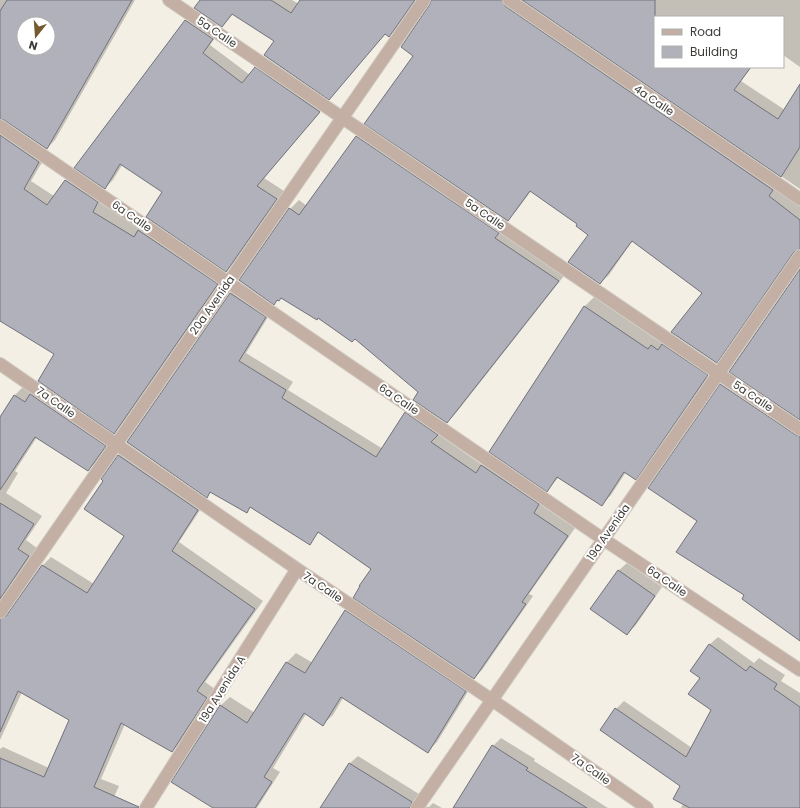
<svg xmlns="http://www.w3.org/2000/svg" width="800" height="808" viewBox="0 0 800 808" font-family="Poppins,sans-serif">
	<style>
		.shadow { fill: #0003; fill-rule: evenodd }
		.building { fill: #b0b1bb; stroke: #71727b; fill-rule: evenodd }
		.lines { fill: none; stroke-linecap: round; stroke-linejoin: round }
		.street-casing { stroke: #cfcbc2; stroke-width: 14 }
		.street { stroke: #c3afa4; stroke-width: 12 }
		.labels { text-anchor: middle; stroke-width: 4; stroke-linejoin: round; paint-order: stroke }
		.street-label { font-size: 11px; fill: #3d3b37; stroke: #fff }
	</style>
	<rect width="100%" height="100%" fill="#f4efe5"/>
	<path class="shadow" d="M0,0H135L55,140L47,148L1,118L4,124L47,154L31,181L54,196L66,181L74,172L105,194L100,203L141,229L225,276L122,424L114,432L56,353L0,320ZM24,24H48V48H24Z
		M201,0H292L299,4L302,0H416L397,28L389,36L386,33L329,99L275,41L234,13L222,26Z
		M433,0H516L800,194V248H798L733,342L724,350L703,292L633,240L609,275L600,283L590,235L579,224L531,191L516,211L507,220L414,55Z
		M524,0H800V67L783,55V17H655V67H751L741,81L785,110L800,86V189Z
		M194,13L220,31L210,45L250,75L263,60L327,103L264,178L284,191L234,263L226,271L163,192L122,165L113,180L105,188L186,21Z
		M365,128L567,272L456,413L447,422L419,392L355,338L282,297L274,303L240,280L290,209L299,200L307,206L356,137Z
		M239,286L273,309L246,353L293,382L288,390L383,449L406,413L413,406L444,427L438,434L482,465L489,458L546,496L541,505L575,528L529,594L533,596L482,670L474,678L372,569L319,532L309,543L251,507L246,512L211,492L207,496L128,442L231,293Z
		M594,297L657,340L661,336L694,351L686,364L708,379L645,469L636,478L626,472L611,495L602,504L559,477L547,490L491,452L585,306Z
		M23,387L114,437L97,462L88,470L37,437L15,471L18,473L6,493L42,516L26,540L37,548L2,598L1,603L4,610L9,611L12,610L43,565L51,557L94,584L126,536L104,480L102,479L119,455L127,447L206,501L179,542L263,601L205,682L215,689L181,742L172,751L125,724L101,779L119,786L109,808H0V749L3,747L49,768L71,719L22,692L0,740V419L15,395Z
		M627,563L662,587L636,625L627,634L618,571Z
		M355,602L474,682L437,742L428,751L343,698L333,715L323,724L306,714L273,768L280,772L257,808H215L220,706L230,697L255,713L287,662L296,653L313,663L346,611Z
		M718,637L754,663L759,658L785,675L781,681L800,693V808H681L683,804L681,785L616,709L624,701L692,748L712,710L702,677L709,645Z
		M501,738L535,759L534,761L608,808H454L493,746Z
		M358,756L419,794L417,799L421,806L429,807L433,803L442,808H322L349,764Z"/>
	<path class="building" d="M7,0H132L47,149L4,120L0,119V11ZM24,24H48V48H24Z
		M200,0H271L291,13L300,0H415L389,37L385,34L329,100L264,55L274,41L232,14L222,27L194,8Z
		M431,0H502L505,6L773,190L769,196L800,220V249L794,252L717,363L671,332L702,293L632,241L600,284L568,262L588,235L576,226L577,224L530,191L508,221L364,124L413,56L401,47L430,4Z
		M522,0H655V67H751L734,90L778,119L800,84V147L781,177Z
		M185,20L213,39L203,53L242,83L255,67L320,112L257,186L277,199L226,272L146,217L162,192L120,164L105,189L74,168Z
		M0,135L39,162L24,189L47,205L65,180L98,202L93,212L134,237L138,230L218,284L114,434L38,381L54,354L0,321Z
		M356,136L499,233L495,238L559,281L447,423L413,400L418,392L355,339L352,342L318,318L317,320L281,298L279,301L277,300L274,305L239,280L289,208L299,215Z
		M800,269V420L729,372Z
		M230,293L266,317L239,361L286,390L282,398L376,457L405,412L438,435L431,442L476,473L481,465L539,504L534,513L568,536L522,602L526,604L474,679L353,598L360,586H359L371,569L318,532L310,545L250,507L247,513L210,492L207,498L127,442Z
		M584,306L648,349L651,345L658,350L662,344L708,375L636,480L624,472L602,506L557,477L547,492L489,452Z
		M720,384L796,435L800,436V641L742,599L744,595L676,552L697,521L648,488Z
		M30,394L106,446L88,471L35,437L0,490V417L14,395L25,402Z
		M118,455L198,510L172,551L255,609L197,691L207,698L172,752L121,723L94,787L139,807V808H0V758L44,777L69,720L18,691L0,732V619L6,616L42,565L87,593L124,536L84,509L103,481L101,479Z
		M0,503L34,524L18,549L29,556L0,599Z
		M618,570L655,596L627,635L590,609Z
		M345,610L466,691L428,753L341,697L323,726L304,713L264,777L272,782L255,808H213L171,782L220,705L247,723L286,662L305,673Z
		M709,644L746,671L750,666L777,684L774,689L800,707V808H690L673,799L680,786L600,730L615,708L686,757L711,710L688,694L700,678L690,671Z
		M492,745L528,768L526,770L587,808H453Z
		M349,763L412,802L410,808H320Z"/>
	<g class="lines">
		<g class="street-casing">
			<path id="street" d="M169,0L800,429
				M509,0L800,199
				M0,126L603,539L800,670
				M0,364L297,569L492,700L647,808
				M0,612L424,0
				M146,808L297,569
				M417,808L800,256"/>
		</g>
		<use href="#street" class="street"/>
	</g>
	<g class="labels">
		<g class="street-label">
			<text transform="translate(217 32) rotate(34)" y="4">5a Calle</text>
			<text transform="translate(654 100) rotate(34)" y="4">4a Calle</text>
			<text transform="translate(485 214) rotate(34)" y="4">5a Calle</text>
			<text transform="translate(132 216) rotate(35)" y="4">6a Calle</text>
			<text transform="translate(212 305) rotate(-55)" y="4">20a Avenida</text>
			<text transform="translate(753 396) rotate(34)" y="4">5a Calle</text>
			<text transform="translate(399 399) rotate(34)" y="4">6a Calle</text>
			<text transform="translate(56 402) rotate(35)" y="4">7a Calle</text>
			<text transform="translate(608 532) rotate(-55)" y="4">19a Avenida</text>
			<text transform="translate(667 581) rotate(34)" y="4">6a Calle</text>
			<text transform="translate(323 587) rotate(34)" y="4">7a Calle</text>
			<text transform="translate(222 689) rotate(-58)" y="4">19a Avenida A</text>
			<text transform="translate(591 769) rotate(35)" y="4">7a Calle</text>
		</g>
	</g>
	<rect x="654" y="16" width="130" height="52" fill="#ffffff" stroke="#b1b1af"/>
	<rect x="662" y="29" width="20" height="6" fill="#c3afa4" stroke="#b1b1af"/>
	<text x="690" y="36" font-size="12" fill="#3d3b37">Road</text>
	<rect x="662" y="46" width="20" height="12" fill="#b0b1bb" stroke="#b1b1af"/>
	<text x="690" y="56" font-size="12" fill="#3d3b37">Building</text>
	<g transform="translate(36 36) rotate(197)"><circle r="19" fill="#ffffff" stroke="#b1b1af"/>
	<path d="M0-3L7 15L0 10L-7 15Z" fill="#765a2d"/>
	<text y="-6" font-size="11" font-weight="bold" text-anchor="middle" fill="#3d3b37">N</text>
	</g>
</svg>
